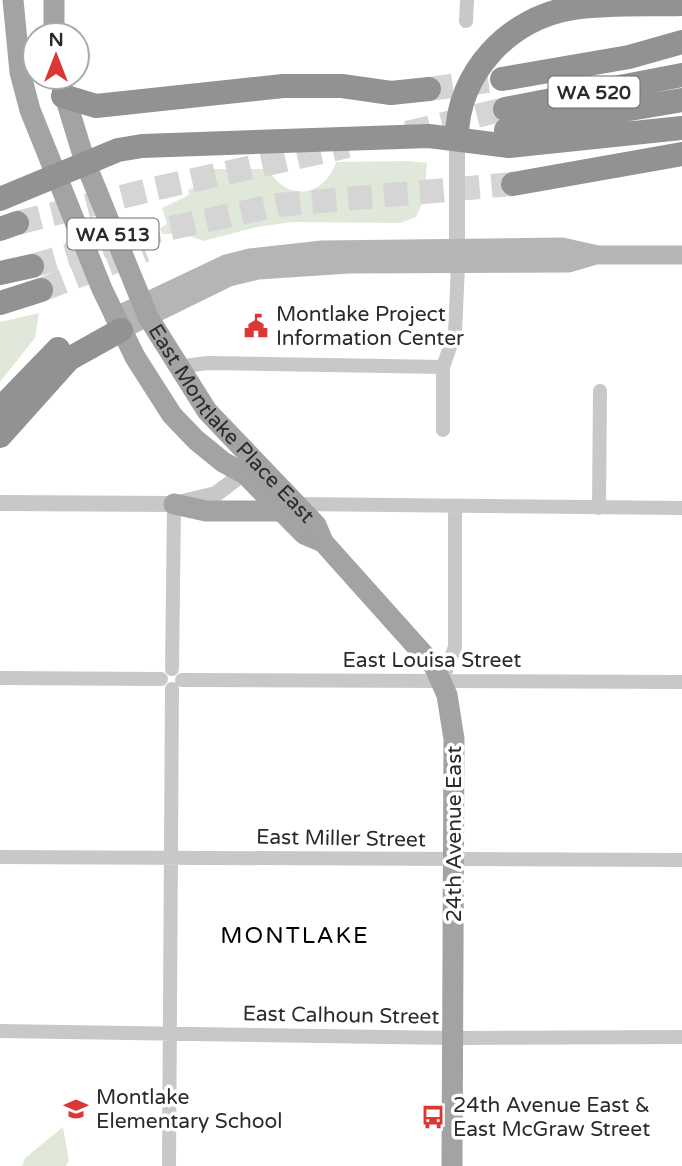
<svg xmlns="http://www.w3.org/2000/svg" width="682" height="1166" viewBox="0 0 682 1166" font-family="'Varela Round',sans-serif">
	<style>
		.green { fill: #e0e9d9 }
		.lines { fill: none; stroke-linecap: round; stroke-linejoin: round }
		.motorway-tunnel { stroke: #d5d5d5; stroke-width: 24; stroke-dasharray: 24 12; stroke-linecap: butt }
		.minor { stroke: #c8c8c8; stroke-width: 14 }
		.tertiary { stroke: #c8c8c8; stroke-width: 16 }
		.secondary { stroke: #b5b5b5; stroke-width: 19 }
		.primary { stroke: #a3a3a3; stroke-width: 21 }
		.motorway { stroke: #929292; stroke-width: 24 }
		.labels { text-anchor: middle; stroke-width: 7; stroke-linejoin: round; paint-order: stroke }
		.shield { fill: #fff; stroke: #6b6b6b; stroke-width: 2 }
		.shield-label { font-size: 19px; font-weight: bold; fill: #2b2b2b }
		.poi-label { font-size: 21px; fill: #2b2b2b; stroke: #fff; text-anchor: start }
		.street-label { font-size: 21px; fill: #2b2b2b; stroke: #fff }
		.neighbourhood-label { font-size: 23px; letter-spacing: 2px; fill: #000; stroke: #fff }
	</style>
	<rect width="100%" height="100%" fill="#fff"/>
	<path class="green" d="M407,161L427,163L424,200L416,217L400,223L292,222L257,227L203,241L184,234H162L160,228L167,224L162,208L189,195L188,190L205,182L203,176L212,174L211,169H272V175C293,204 327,192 336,162Z
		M39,313L35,338L0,382V322Z
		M63,1127L69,1161L66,1166H22L25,1158Z"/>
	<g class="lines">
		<path class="motorway-tunnel" d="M429,89L502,79
			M407,133L505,109
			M17,223L153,189L348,146
			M32,266L138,235L278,205L513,184
			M41,290L145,250"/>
		<path class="minor" d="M466,21L467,0
			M177,367L207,363L443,367
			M443,430V367L455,332L458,266
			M295,504L682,508
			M599,508L600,391
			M172,669L174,504
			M0,678L161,679
			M182,680L682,682
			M442,681L455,647V506
			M0,857L682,860
			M0,1031L453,1038L682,1037
			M169,1166L172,689"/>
		<path class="tertiary" d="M457,137V257
			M0,503L174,504L216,494L253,466"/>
		<path class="secondary" d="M114,317L226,264L250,258L322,250L562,247L598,255H682
			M121,330L229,277L258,270L349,264L569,263L593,256"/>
		<g class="primary">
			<path d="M13,0L20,72L30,110L102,289L135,357L172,415L196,440L223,462L245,474L304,534L323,542"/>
			<path d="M54,0V35"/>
			<path id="s1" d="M59,77L85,162L148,317L207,411L316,525L323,542L434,666L447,695L454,739L452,1166"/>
			<path d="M174,504L206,511H281"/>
		</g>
		<path class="motorway" d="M502,79L629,57L682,42
			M63,96L96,106L283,86H342L391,93L429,89
			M505,109L682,75
			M506,130L682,100
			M457,137C457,73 510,17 573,8C609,3 646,5 682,4
			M513,184L682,154
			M0,199L118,150L142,146L429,136L509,146L682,128
			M0,229L17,223
			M0,273L32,266
			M0,303L41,290
			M0,409L58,349
			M0,436L69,359L121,330"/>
	</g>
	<defs>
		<g id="civic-bare" transform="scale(1.89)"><path d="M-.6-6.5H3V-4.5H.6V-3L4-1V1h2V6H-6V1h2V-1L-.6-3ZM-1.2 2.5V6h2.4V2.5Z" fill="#da3735" stroke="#fff" stroke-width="2.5" paint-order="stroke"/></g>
		<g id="school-bare" transform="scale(1.89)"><path d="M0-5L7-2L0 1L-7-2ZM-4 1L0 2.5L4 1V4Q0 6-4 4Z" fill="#da3735" stroke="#fff" stroke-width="2.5" paint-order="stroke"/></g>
		<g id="bus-bare" transform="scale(1.89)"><path d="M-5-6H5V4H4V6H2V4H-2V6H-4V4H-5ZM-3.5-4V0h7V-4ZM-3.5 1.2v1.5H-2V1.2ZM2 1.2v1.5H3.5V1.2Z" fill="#da3735" stroke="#fff" stroke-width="2.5" paint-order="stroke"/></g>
	</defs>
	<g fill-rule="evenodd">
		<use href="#civic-bare" x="256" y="326"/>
		<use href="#school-bare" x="76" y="1109"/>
		<use href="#bus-bare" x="433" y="1117"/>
	</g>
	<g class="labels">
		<g class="shield">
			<rect x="548.5" y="76.5" width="91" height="31" rx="5"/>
			<rect x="67.5" y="218.5" width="91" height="31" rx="5"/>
		</g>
		<g class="shield-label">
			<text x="594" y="99">WA 520</text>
			<text x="113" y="241">WA 513</text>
		</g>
		<g class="poi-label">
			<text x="276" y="321">Montlake Project<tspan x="276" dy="24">Information Center</tspan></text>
			<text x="96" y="1104">Montlake<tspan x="96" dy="24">Elementary School</tspan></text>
			<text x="453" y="1112">24th Avenue East &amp;<tspan x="453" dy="24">East McGraw Street</tspan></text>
		</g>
		<g class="street-label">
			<text dy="7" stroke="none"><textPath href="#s1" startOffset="392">East Montlake Place East</textPath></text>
			<text x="432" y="667">East Louisa Street</text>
			<text transform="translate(454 834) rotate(-90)" y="7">24th Avenue East</text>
			<text transform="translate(341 838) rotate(1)" y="7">East Miller Street</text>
			<text transform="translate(341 1015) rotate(1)" y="7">East Calhoun Street</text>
		</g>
		<g class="neighbourhood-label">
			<text x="295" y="943">MONTLAKE</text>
		</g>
	</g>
	<g transform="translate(56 56)"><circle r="33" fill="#ffffff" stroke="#aaaaaa" stroke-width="2"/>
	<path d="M0-5L12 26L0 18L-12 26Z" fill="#da3735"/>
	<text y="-10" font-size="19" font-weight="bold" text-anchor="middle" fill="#2b2b2b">N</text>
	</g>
</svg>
